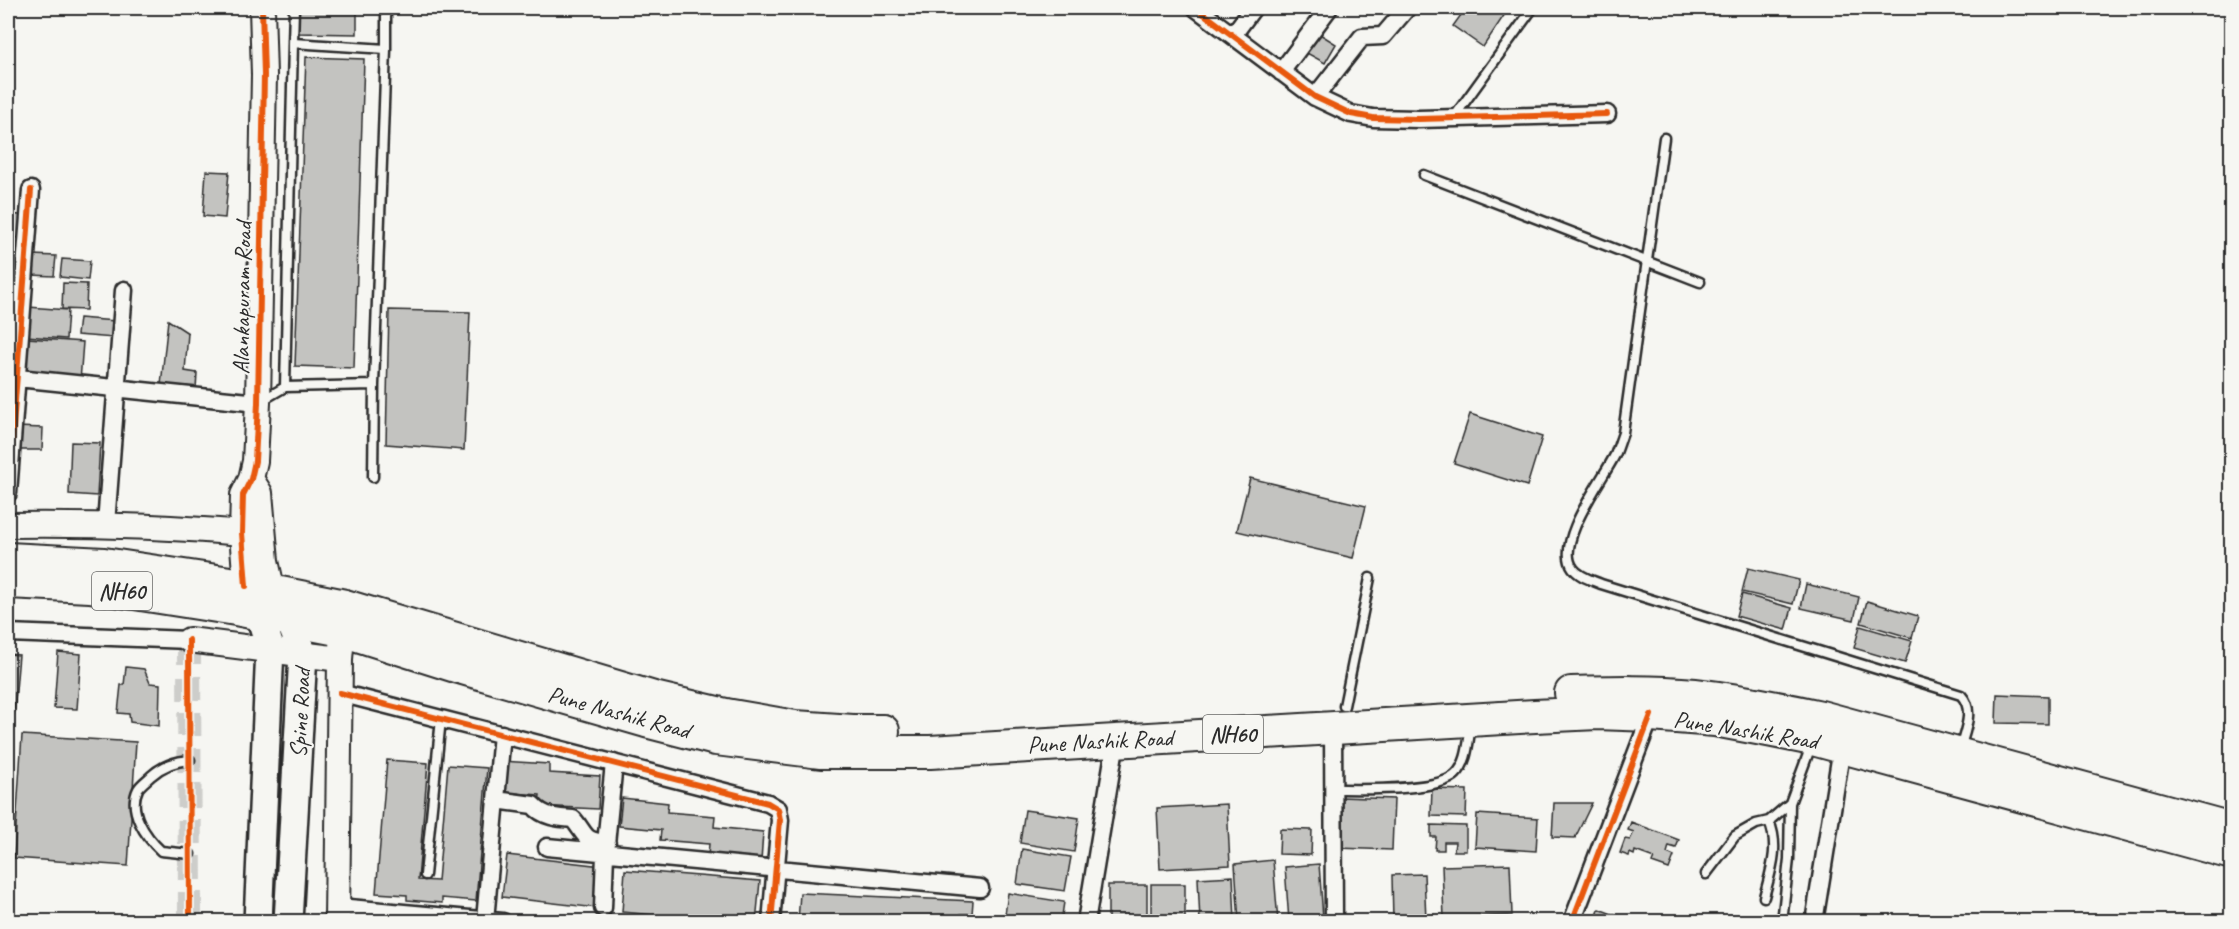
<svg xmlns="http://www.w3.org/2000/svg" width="2239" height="929" viewBox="0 0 2239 929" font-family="Caveat,sans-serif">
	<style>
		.building { fill: #c3c3c0; stroke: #2b2b2b; stroke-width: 1.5 }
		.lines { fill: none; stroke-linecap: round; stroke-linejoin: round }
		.secondary-tunnel { stroke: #cdcdca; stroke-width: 24; stroke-dasharray: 24 12; stroke-linecap: butt }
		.lane-casing { stroke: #2b2b2b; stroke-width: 13 }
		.street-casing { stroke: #2b2b2b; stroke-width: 21 }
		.secondary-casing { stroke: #2b2b2b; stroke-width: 28 }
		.primary-casing { stroke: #2b2b2b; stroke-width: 32 }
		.highway-casing { stroke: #2b2b2b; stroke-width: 36 }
		.lane { stroke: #f6f6f2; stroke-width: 8 }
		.street { stroke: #f6f6f2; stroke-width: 16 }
		.secondary { stroke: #f6f6f2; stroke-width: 24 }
		.primary { stroke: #f6f6f2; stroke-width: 27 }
		.highway { stroke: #f6f6f2; stroke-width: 32 }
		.cycleway-casing { stroke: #f6f6f2; stroke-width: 10 }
		.cycleway { stroke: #e8590c; stroke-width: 6 }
		.labels { text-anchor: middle; stroke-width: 4.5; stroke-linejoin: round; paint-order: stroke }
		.shield { fill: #f6f6f2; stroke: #686867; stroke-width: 1.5 }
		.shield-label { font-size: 22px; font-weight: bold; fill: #2b2b2b }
		.street-label { font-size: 24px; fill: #2b2b2b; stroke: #f6f6f2 }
	</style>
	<rect width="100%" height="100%" fill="#f6f6f2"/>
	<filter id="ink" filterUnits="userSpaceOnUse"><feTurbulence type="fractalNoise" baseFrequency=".0167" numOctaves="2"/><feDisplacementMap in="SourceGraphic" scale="12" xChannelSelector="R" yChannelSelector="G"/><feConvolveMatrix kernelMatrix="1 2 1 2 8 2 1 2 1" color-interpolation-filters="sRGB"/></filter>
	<g filter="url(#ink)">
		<path class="building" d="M296,8H357V34L295,33Z
			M1466,8H1509L1483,47L1453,26Z
			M1315,31L1336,44L1325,63L1303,51Z
			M306,57L364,59L354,368L295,366Z
			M206,171L229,172L225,218L203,216Z
			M8,214L20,215L19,238L8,237Z
			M8,248L20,249L18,266H8Z
			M32,255L56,256L54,276L31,275Z
			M62,259L90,261L88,280L60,277Z
			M63,283L87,284L86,310L62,309Z
			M8,289L17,290L16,308L8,307Z
			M28,307L68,310L66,339L26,336Z
			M389,310L470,312L464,450L386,444Z
			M79,318L115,321L114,338L77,335Z
			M168,320L188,333L185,371L197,373L196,389L161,385Z
			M27,338L83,342L80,381L24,377Z
			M1470,414L1542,437L1527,486L1454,463Z
			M16,427L43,428L42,450H15Z
			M71,442L100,443L97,496L69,494Z
			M1250,478L1366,506L1353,558L1237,531Z
			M1748,568L1799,580L1793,604L1742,592Z
			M1806,584L1859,597L1854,620L1801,608Z
			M1742,594L1792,608L1786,630L1736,616Z
			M1867,601L1918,616L1912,638L1861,623Z
			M1860,626L1912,641L1905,663L1854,648Z
			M58,652L81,654L77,709L54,708Z
			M8,654L19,655L14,714H8Z
			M126,667L144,669L150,683L160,684L159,726L130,722L129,714L118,713L121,685H124Z
			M1997,694L2048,696V724L1996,723Z
			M22,735L136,742L128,866L14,858Z
			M387,760L428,763L418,880L438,881L448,765L487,768L476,901L442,898V903L407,900V895L376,893Z
			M499,761L549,764V773L600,776L598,809L539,806L540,795L498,792Z
			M1432,789L1467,790L1466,817L1431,816Z
			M1340,797L1394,799L1392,850L1338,848Z
			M622,798L668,803L667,812L715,816L714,827L763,832L761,861L708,856L709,844L660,840L661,830L619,826Z
			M1554,803H1592L1575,838L1552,837Z
			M1227,804L1230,865L1160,869L1157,808Z
			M1025,810L1079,818L1074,852L1020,843Z
			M1477,814L1538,818L1536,851L1475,847Z
			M1631,822L1679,840L1676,848L1669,846L1667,853L1674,856L1669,869L1652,863L1654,858L1635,851L1634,855L1630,853L1629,856L1620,853L1625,839L1630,840L1634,832L1628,830Z
			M1431,825L1466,826V851H1454L1455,842H1444V850H1435L1436,837H1431Z
			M1280,829L1312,830L1311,855L1279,854Z
			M1022,849L1071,857L1065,891L1017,884Z
			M507,855L602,866L597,908L502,897Z
			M1273,860L1278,922H1239L1235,864Z
			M1319,864L1323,918L1289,921L1285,867Z
			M1510,864L1512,915L1444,918L1442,866Z
			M625,870L760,881L756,922H726L622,912Z
			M1424,874L1426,920L1393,921L1392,875Z
			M1233,876L1235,922H1200L1198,878Z
			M1151,884H1185V922H1151Z
			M1108,885H1147V922H1108Z
			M800,893L973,901L972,914H961L960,922H798Z
			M1008,893L1064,902L1061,922H1004Z
			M1599,909L1633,922H1601L1602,919L1597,917Z"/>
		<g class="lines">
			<path class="secondary-tunnel" d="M189,640L190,922"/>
			<g class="lane-casing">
				<path id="lane" d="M294,8L293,43L386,49V8
					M1454,117L1533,8
					M1664,138L1623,433C1620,441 1618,448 1615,455C1603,479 1554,543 1573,568C1579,577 1592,580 1601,584L1961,695C1975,710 1965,730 1960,749
					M1424,175L1700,282
					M374,385L386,49
					M285,387L374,385L373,477
					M261,401L285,387L293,43
					M1344,706L1370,578
					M190,760C175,761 162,766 151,776C147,780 141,784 138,789C127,811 146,837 161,851L190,854
					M1334,789C1359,789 1439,792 1456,774C1468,762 1468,741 1471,726
					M1706,874L1735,836L1756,824L1769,821L1790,803L1811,746
					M425,875L441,719
					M1764,897C1771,870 1780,847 1769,821
					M1782,922L1789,859L1790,803"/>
			</g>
			<g class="street-casing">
				<path id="street" d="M1196,8L1315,97L1351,114L1373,118L1419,119L1607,114
					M1233,35L1253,8
					M1281,72L1329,8
					M1315,97L1362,37L1383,36L1407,8
					M8,377L258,403
					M8,493L31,190
					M106,524L124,290
					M8,633L189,640
					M340,693L768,803L778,809L780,820L771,922
					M1333,728L1334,922
					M496,800L533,805C543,817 558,818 573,819C587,835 582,841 607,843
					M547,847L980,888
					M338,907L503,922
					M603,908L605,854L614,763
					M485,920L502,734
					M1086,922L1116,741
					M1572,922L1651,715
					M1814,922L1842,747"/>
			</g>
			<g class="secondary-casing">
				<path id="secondary" d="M251,479L260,493L266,561L273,592
					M8,525C86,524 163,526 242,533
					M246,586L242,533L243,495L251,479L255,461L258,403L264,75L262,8
					M189,640L340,659
					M337,922L340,659L344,615"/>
			</g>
			<g class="primary-casing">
				<path id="primary" d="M251,597L260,615L270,648L258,922
					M280,603L290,621L303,654L288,922"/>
			</g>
			<g class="highway-casing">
				<path id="highway" d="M8,559L104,564L230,583L345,606L654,698L726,715L795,727L853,731H883
					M8,582L90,586L236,609L342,630L459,667L646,721L716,739L821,752H930L1535,716L1597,713L1651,715L1715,720L1768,730L1813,739L2232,853
					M1571,693C1612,692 1654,691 1695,695C1737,700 1779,708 1821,717L2232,829"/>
			</g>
			<use href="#lane" class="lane"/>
			<use href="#street" class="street"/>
			<use href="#secondary" class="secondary"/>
			<use href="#primary" class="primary"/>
			<use href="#highway" class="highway"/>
			<g class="cycleway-casing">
				<path id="cycleway" d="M1196,8L1315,97L1351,114L1373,118L1419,119L1607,114
					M8,493L31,190
					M246,586L242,533L243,495L251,479L255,461L258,403L264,75L262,8
					M189,640L190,922
					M340,693L768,803L778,809L780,820L771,922
					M1572,922L1651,715"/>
			</g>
			<use href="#cycleway" class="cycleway"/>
		</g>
	</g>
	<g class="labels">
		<g class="shield">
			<rect x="92" y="572" width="60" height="38" rx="4.5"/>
			<rect x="1203" y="715" width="60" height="38" rx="4.5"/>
		</g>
		<g class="shield-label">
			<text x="122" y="599">NH60</text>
			<text x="1233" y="742">NH60</text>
		</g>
		<g class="street-label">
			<text transform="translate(242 298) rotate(-89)" y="8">Alankapuram Road</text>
			<text transform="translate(619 712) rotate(15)" y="8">Pune Nashik Road</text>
			<text transform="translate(300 713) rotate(-87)" y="8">Spine Road</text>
			<text transform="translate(1746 730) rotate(9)" y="8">Pune Nashik Road</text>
			<text transform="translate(1100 741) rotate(-3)" y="8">Pune Nashik Road</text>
		</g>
	</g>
	<rect width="2239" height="929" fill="none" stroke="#f6f6f2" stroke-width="30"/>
	<rect x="15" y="15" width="2209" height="899" fill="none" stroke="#2b2b2b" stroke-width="2" filter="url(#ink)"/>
</svg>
